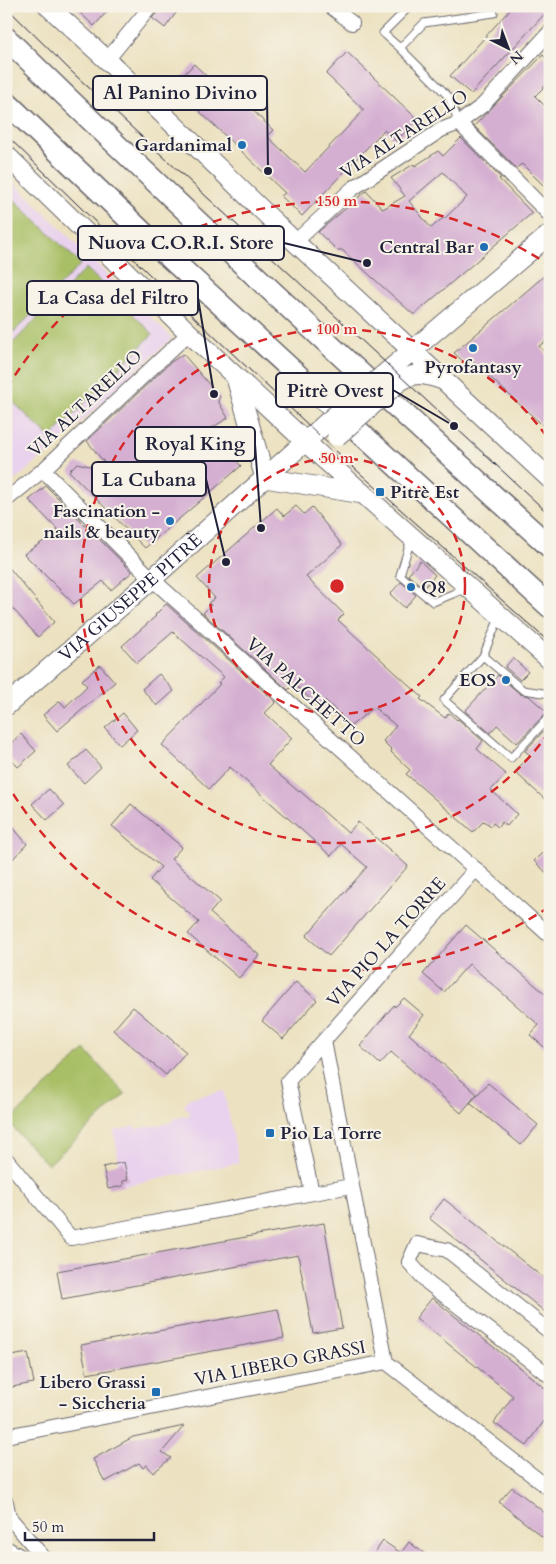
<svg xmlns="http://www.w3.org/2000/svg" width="556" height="1564" viewBox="0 0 556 1564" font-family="Cardo,serif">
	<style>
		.built { fill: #e9d2ed }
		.green { fill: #a8bf65; stroke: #657050 }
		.building { fill: #d4afd2; fill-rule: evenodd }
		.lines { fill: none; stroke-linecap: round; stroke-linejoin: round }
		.lane-casing { stroke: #69656a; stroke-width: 9 }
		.street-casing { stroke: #69656a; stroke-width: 16 }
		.secondary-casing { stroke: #69656a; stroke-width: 21 }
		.primary-casing { stroke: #69656a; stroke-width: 24 }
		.lane { stroke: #fff; stroke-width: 7 }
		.street { stroke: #fff; stroke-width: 14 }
		.secondary { stroke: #fff; stroke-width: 19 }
		.primary { stroke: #fff; stroke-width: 21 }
		.tram { stroke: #22223b; stroke-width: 1 }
		.secondary-bridge-casing { stroke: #69656a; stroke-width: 21; stroke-linecap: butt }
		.secondary-bridge { stroke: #fff; stroke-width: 19 }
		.ring { fill: none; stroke: #d62828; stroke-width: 2.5; stroke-dasharray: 9 6 }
		.poi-dot { fill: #1f6fb2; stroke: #f7f3e8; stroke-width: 2 }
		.labels { text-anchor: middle; stroke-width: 4; stroke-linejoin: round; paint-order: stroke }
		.street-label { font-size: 18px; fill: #22223b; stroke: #f7f3e8 }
		.poi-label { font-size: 18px; font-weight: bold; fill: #22223b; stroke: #f7f3e8; text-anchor: end }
		.centre { fill: #d62828; stroke: #f7f3e8; stroke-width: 2.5 }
		.ring-label { font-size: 15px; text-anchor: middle; font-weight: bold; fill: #d62828; stroke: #f7f3e8; stroke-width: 4; stroke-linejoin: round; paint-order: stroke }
		.leader { fill: none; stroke: #22223b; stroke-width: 2 }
		.callout-dot { fill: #22223b; stroke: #f7f3e8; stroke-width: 2 }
		.callout { fill: #f7f3e8; stroke: #22223b; stroke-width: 2 }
		.callout-label { font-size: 19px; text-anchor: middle; font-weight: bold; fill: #22223b }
	</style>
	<rect width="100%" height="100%" fill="#f7f3e8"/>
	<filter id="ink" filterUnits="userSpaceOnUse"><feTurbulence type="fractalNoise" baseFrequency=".02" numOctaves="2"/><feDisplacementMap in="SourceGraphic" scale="10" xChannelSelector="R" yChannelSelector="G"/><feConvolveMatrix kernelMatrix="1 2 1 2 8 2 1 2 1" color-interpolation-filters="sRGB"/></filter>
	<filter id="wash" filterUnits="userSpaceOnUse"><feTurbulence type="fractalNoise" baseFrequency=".0096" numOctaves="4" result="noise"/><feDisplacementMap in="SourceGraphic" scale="20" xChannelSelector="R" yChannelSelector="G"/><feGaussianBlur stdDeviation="1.12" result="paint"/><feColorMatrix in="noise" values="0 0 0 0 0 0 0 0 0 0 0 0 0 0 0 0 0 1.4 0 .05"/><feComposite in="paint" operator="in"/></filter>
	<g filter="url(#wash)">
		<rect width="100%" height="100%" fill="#ece2c1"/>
		<path class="built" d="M6,175L172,338L54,447L6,488Z
			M224,1091L239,1163L123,1186V1181L128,1180L124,1163H119L114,1131L135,1126L136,1129L173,1122V1119L190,1115L189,1110L184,1107L189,1098Z"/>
		<path class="green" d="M6,192L81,264L14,332L6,325Z
			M86,268L153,334L50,438L6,395V350Z
			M85,1050L125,1094L48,1165L8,1122Z"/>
		<g id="blocks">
			<path class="building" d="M73,6H112L94,26Z
				M160,6H181L165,28L152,18L158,12Z
				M513,6H550V8L471,94L450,76Z
				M347,52L417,119L396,141L384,130L302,216L281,196L285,193L173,86L194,64L232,101L237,95L273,130L267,136L305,172L364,110L326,74Z
				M543,55L550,63V81L535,96L550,111V192L522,164L516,168L474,126Z
				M461,138L501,178L499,179L532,213L414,315L342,250H337L318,232L366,191L383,209L405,196L391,178L414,164L415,166L438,151L443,156ZM443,172L467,197L444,219L443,218L431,228L409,201Z
				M550,271V338L539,346L550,358V432L471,360L467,365L454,353Z
				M183,354L220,397L218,401L228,418L210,429L241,466L145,548L69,471L77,463L111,471L87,441L171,362Z
				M46,486L132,572L111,590L103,581L74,604L24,554L59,531L29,500Z
				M296,506L304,514L312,507L342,545L306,577L344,614L338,620L422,697L420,699L445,718L449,713L457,720L458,719L483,741L477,749L506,774L491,790L517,814L507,826L502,822L498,827L493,823L491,826L484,821L473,832L406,774L410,770L391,752L392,750L383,741L396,726L374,707L351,726L325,700L318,706L294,684L288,690L203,613L211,605L208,603L215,598L197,578L277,508L284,516Z
				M420,561L435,575L424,588L408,575Z
				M6,564L54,622L38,637L6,601Z
				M401,582L416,595L405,608L390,594Z
				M166,604L276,702L265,713L292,738L268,765L299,792L300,791L348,833L358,822L408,866L329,956L306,936L367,867L341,844L331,856L230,767L209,789L162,745L220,684L218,683L224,677L173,632L137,663L122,646L156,616L155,615Z
				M513,658L528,672L520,680L505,667Z
				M100,665L115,682L57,731L43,715L60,701L65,707L87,686L82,680Z
				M159,674L174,691L157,706L142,689Z
				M498,675L520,694L529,696L547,712L517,743L497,725L490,733L465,711Z
				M123,713L137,730L120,745L105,728Z
				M550,724V804L515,772L530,755L525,751Z
				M21,734L36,751L18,767L6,754V748Z
				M86,750L101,767L84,783L68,766Z
				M49,789L64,805L47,820L32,804Z
				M131,804L182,847L171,859L220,901L210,913L259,955L239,978L188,934L199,922L150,880L161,867L112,826Z
				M6,819L27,844L6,866Z
				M550,845V876L534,861Z
				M466,925L550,998V1052L530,1035L539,1025L469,964L444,992L423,974Z
				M296,982L317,1000L283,1039L262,1021Z
				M404,998L424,1015L409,1034L477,1094L461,1113L391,1052L380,1064L360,1046L394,1005L395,1007Z
				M133,1007L186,1052L166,1075L113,1030Z
				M488,1083L538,1125L521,1145L470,1103Z
				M124,1162L128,1180L123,1181V1186L108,1189L103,1167Z
				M444,1199L550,1283V1316L429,1218Z
				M324,1223L342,1328L313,1333L298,1255L62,1299L57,1271Z
				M432,1298L550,1392V1426L544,1421L527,1446L494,1423L513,1396L416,1318Z
				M278,1309L284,1338L87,1374L81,1345Z
				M28,1353L34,1383L6,1388V1357Z
				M184,1426L162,1452L171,1458L153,1473L147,1465L143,1468L139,1463L105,1482L93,1459L133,1437Z
				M512,1487L550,1517V1543L499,1502Z
				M383,1541L401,1553L409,1542L430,1558H371Z"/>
		</g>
	</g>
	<g filter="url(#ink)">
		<use href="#blocks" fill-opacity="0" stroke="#69656a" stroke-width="1"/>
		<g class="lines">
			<g class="lane-casing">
				<path id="lane" d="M400,48L383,33L410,6
					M459,123L449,97L400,48L424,23L494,13
					M411,539L400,575L433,602L467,588
					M499,618L483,656L523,690L550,694
					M483,656L444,700L511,758L550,716"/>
			</g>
			<g class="street-casing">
				<path id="street" d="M330,6L352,23
					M107,60L151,6
					M459,123L550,215
					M295,242L352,189L441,130L459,123L483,105L550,32
					M43,470L152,579L550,936
					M6,500L43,470L189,333
					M324,1041L386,1362
					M6,1159L71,1238L351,1186
					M312,1193L288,1081L476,869
					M550,1332L447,1250L417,1244L409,1262L428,1283L550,1376
					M6,1436L386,1362L550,1489
					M6,1502L9,1517L44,1558
					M6,1548L23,1558"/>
			</g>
			<g class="secondary-casing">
				<g id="secondary">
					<path d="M48,6L107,60L295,242L550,479"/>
					<path d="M6,155L189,333L324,459L550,660"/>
					<path d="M382,376L550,234"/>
					<path d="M236,378L265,478"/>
					<path d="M395,385C413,371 422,373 443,380"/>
					<path d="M265,478L363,494"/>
					<path id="s1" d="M6,706L152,579L325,424"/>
				</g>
			</g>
			<g class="primary-casing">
				<path id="primary" d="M6,38C184,212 366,380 550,547
					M6,102L157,246L550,607"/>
			</g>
			<use href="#lane" class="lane"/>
			<use href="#street" class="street"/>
			<use href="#secondary" class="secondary"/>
			<use href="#primary" class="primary"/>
			<path class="tram" d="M6,7L73,73L550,515
				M6,135L184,308L353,467L550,643"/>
			<g class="secondary-bridge-casing">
				<path id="secondary-bridge" d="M325,424L382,376
					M337,436L395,385"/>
			</g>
			<use href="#secondary-bridge" class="secondary-bridge"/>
		</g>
	</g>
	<g class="ring">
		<circle cx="337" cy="586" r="128"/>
		<path d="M549 732A257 257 0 1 1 549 440"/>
		<path d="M549 907A385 385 0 0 1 7 784M7 388A385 385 0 0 1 549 265"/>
	</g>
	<g class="poi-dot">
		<circle cx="242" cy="145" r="5"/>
		<circle cx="484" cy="247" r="5"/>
		<circle cx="473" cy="348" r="5"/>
		<rect x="375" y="487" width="10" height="10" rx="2.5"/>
		<circle cx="170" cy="521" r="5"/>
		<circle cx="411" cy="587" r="5"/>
		<circle cx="506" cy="680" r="5"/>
		<rect x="265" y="1128" width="10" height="10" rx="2.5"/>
		<rect x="151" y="1387" width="10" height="10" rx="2.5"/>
	</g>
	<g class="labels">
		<g class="street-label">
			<text transform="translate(404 134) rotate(-33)" y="6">VIA ALTARELLO</text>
			<text transform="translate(85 403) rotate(-43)" y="6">VIA ALTARELLO</text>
			<text dy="6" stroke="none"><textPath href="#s1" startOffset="165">VIA GIUSEPPE PITRÈ</textPath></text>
			<text transform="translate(306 692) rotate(42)" y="6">VIA PALCHETTO</text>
			<text transform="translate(386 942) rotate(-48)" y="6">VIA PIO LA TORRE</text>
			<text transform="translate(280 1363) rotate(-11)" y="6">VIA LIBERO GRASSI</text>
		</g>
		<g class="poi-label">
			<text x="232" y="151">Gardanimal</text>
			<text x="474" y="253">Central Bar</text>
			<text x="473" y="373" text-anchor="middle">Pyrofantasy</text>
			<text x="390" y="498" text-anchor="start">Pitrè Est</text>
			<text x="160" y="517">Fascination -<tspan x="160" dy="21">nails &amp; beauty</tspan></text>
			<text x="421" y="593" text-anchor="start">Q8</text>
			<text x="496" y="686">EOS</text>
			<text x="280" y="1139" text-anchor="start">Pio La Torre</text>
			<text x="146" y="1388">Libero Grassi<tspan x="146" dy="21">- Siccheria</tspan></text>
		</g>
	</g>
	<circle cx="337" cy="586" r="8" class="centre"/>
	<g class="ring-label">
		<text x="337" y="206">150 m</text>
		<text x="337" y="334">100 m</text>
		<text x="337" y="463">50 m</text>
	</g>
	<path class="leader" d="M268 171L267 93M367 263L284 243M214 394L198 298M454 426L393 390M261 528L255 444M226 562L206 479"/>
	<g class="callout-dot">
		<circle cx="268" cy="171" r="5"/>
		<circle cx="367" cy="263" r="5"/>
		<circle cx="214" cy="394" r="5"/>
		<circle cx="454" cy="426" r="5"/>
		<circle cx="261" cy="528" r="5"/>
		<circle cx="226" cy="562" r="5"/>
	</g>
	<g class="callout">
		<rect x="93" y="76" width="174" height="34" rx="5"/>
		<rect x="78" y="226" width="206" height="34" rx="5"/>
		<rect x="27" y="281" width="171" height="34" rx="5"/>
		<rect x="276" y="373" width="117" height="34" rx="5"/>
		<rect x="135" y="427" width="120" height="34" rx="5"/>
		<rect x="92" y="462" width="114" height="34" rx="5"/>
	</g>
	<g class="callout-label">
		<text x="180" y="99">Al Panino Divino</text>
		<text x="181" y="249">Nuova C.O.R.I. Store</text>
		<text x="113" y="304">La Casa del Filtro</text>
		<text x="335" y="397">Pitrè Ovest</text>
		<text x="195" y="450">Royal King</text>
		<text x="149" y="486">La Cubana</text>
	</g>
	<rect width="556" height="1564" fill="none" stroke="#f7f3e8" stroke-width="25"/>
	<g transform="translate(508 48) rotate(138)" stroke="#f7f3e8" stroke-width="4" paint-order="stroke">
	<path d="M0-4L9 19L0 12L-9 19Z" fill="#22223b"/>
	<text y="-8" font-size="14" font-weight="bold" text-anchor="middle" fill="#22223b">N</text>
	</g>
	<path d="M25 1532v8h129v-8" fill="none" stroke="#22223b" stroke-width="2.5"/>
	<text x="32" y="1532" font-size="15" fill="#22223b" stroke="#f7f3e8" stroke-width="4" paint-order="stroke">50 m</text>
</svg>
